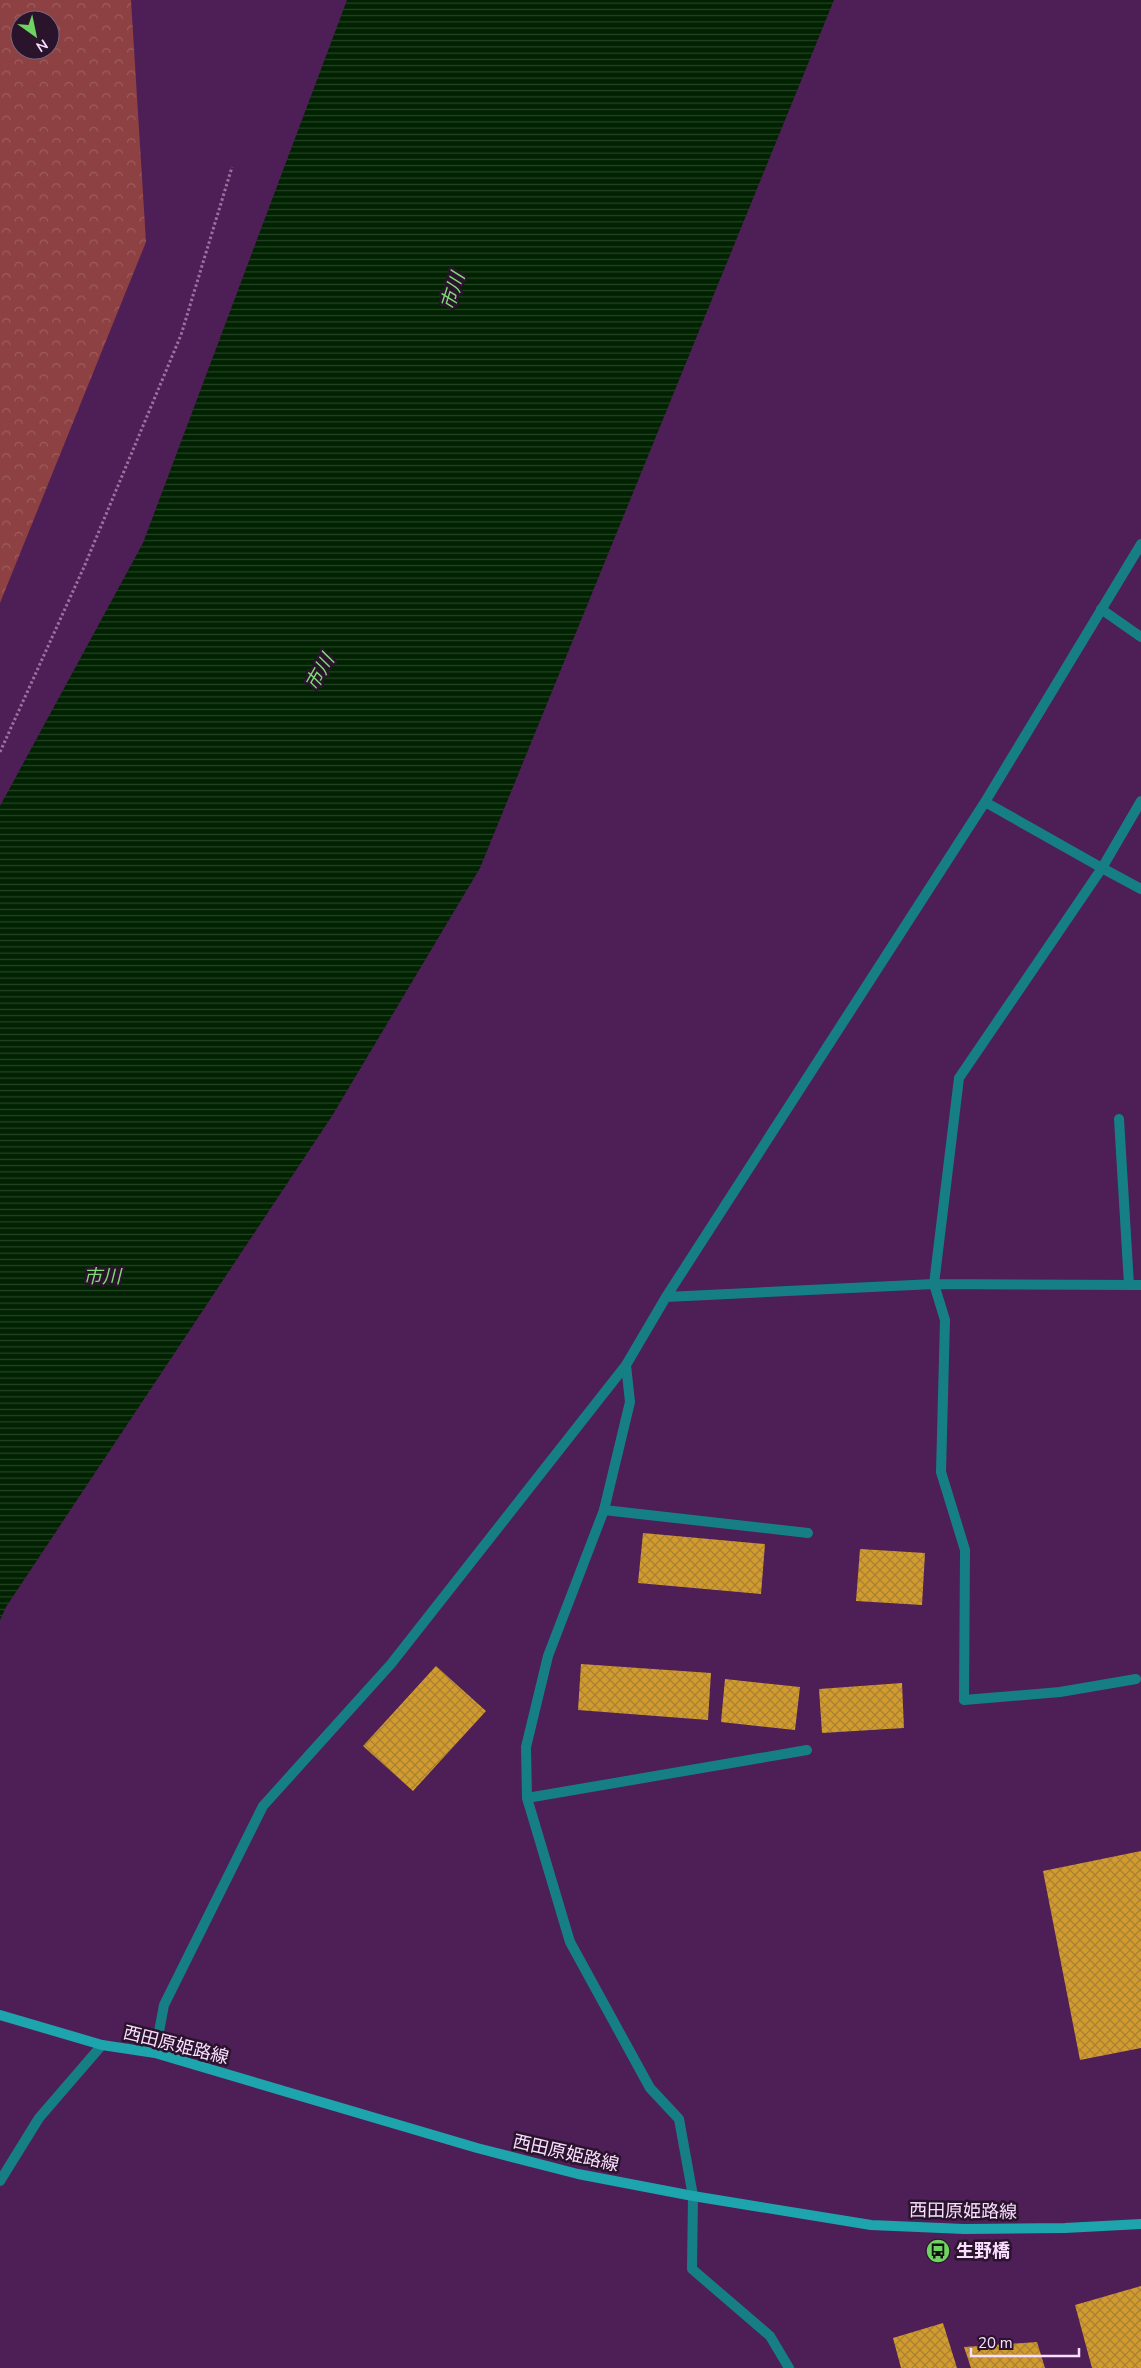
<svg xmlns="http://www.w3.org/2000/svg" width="1141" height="2368" viewBox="0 0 1141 2368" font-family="'Nunito Sans','Noto Sans JP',sans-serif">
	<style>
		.forest { fill: url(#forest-crowns); fill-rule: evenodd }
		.water { fill: url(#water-rules) }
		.building { fill: url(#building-cross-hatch) }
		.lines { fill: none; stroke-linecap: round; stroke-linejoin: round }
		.path { stroke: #9972a0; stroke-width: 3; stroke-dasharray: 2.5 2.5; stroke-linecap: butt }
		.lane { stroke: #167f86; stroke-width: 10 }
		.street { stroke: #167f86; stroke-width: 10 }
		.secondary { stroke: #1da4ac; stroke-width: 10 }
		.labels { text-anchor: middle; stroke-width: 5; stroke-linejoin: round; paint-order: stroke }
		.street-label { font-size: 18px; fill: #fadeff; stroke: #29142c }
		.poi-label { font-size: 18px; font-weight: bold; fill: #fadeff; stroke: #29142c; text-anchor: start }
		.water-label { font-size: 19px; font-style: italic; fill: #7eda72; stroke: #29142c }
	</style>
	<defs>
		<pattern id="forest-crowns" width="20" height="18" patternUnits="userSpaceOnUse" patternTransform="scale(1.25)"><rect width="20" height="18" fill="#8d4142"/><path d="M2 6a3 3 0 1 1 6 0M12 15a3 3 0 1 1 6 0" fill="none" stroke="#9e5c5e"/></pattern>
		<pattern id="water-rules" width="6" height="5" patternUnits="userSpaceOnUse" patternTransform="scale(1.25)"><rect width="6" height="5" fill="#020"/><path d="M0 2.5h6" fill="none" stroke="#264226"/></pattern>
		<pattern id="building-cross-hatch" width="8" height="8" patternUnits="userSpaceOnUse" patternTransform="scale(1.25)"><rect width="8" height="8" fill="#d19c2d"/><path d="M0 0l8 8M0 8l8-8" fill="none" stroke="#a98136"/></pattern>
	</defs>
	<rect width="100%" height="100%" fill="#4e1e56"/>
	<path class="forest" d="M0,0H131L146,242L0,603ZM20,20H50V50H20Z"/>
	<path class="water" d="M347,0H834L480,868L332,1116L6,1607L0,1620V806L143,543Z"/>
	<path class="building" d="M643,1533L765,1544L761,1594L638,1583Z
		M860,1549L925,1553L922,1605L856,1601Z
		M581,1664L711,1673L708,1720L578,1710Z
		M436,1666L486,1711L413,1791L363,1746Z
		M725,1679L800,1687L795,1730L721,1722Z
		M902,1683L904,1728L822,1733L819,1689Z
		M1141,1851V2048L1080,2060L1043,1871Z
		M1141,2286V2368H1092L1075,2305Z
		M943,2323L957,2368H901L893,2338Z
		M1037,2342L1045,2368H971L964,2347Z"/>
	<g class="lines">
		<path class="path" d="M0,752L84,567L181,335L232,167"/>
		<path class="lane" d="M1102,868L1141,889
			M1119,1119L1129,1285
			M604,1510L808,1533"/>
		<path class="street" d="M1101,609L1141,637
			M985,802L1102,868
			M666,1297L934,1284L1141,1285
			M626,1365L630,1402L604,1510L548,1656L526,1747L527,1798L570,1942L650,2088L679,2119L693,2196L692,2269L770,2336L789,2368
			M1136,1679L1060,1692L964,1700L965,1550L941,1472L945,1320L934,1284L959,1078L1102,868L1141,801
			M527,1798L807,1750
			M155,2053L164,2005L263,1806L391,1664L626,1365L666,1297L985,802L1141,544
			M0,2181L39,2118L102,2045"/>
		<path class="secondary" d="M0,2015L102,2045L155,2053L477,2148L578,2174L693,2196L871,2225L964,2229L1065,2228L1141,2224"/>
	</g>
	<defs>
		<g id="bus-disc" transform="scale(1.25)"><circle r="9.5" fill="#6ed361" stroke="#29142c"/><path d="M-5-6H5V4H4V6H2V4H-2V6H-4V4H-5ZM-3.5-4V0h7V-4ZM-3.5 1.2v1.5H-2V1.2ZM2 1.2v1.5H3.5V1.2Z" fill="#111"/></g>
	</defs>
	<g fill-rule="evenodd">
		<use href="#bus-disc" x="938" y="2251"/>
	</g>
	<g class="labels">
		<g class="street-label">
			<text transform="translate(176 2045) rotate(14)" y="6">西田原姫路線</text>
			<text transform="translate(566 2153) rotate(13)" y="6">西田原姫路線</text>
			<text transform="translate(963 2211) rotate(1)" y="6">西田原姫路線</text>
		</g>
		<g class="poi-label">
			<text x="956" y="2257">生野橋</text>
		</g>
		<g class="water-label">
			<text transform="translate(452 291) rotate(-72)" y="7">市川</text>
			<text transform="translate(319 672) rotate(-60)" y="7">市川</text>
			<text x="102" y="1283">市川</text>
		</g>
	</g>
	<g transform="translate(35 35) rotate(147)"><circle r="24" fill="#29142c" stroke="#7d6580"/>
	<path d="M0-4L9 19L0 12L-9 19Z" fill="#6ed361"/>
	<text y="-8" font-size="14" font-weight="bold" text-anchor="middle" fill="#fadeff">N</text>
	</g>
	<path d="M971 2348v8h108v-8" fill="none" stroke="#fadeff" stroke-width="2.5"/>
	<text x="978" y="2348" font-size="15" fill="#fadeff" stroke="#29142c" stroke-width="4" paint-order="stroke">20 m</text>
</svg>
